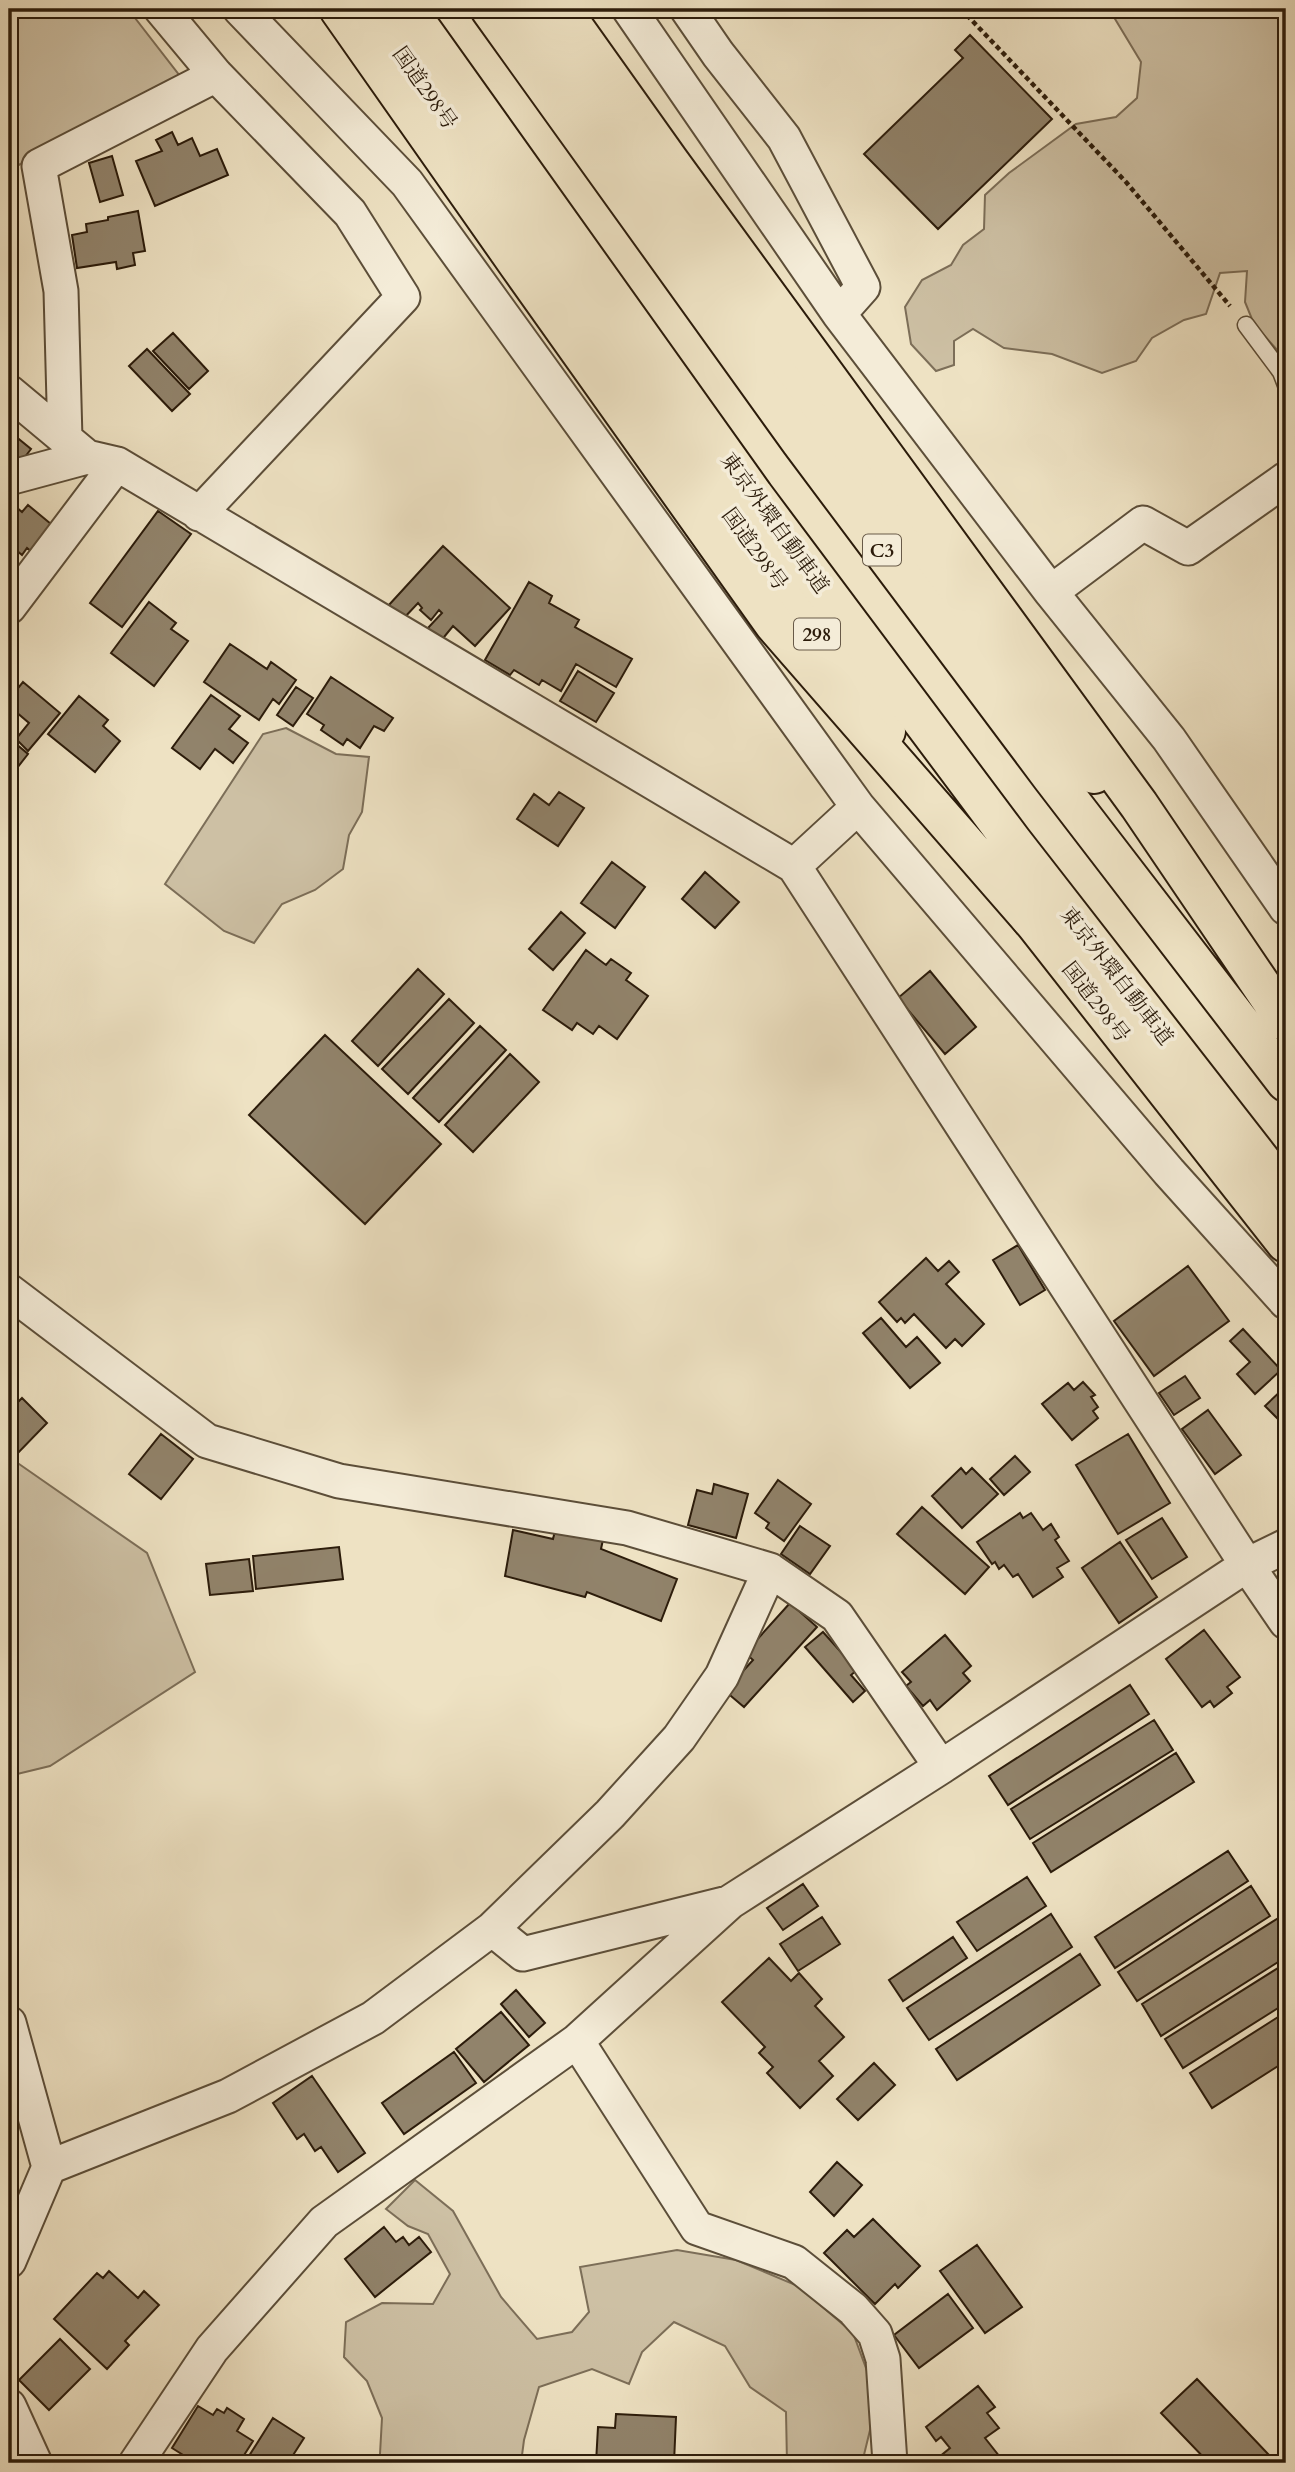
<svg xmlns="http://www.w3.org/2000/svg" width="1295" height="2472" viewBox="0 0 1295 2472" font-family="Cardo,'Noto Serif JP',serif">
	<style>
		.green { fill: #cdc0a4; stroke: #7c6e58; stroke-width: 2 }
		.building { fill: #91836b; stroke: #2c1c0b; stroke-width: 2 }
		.lines { fill: none; stroke-linecap: round; stroke-linejoin: round }
		.service-casing { stroke: #5c4e39; stroke-width: 19 }
		.minor-casing { stroke: #5c4e39; stroke-width: 37 }
		.trunk-casing { stroke: #2c1c0b; stroke-width: 42 }
		.motorway-casing { stroke: #2c1c0b; stroke-width: 42 }
		.path { stroke: #2c1c0b; stroke-width: 4.5; stroke-dasharray: 5 3.5; stroke-linecap: butt }
		.service { stroke: #f4ecd8; stroke-width: 16 }
		.minor { stroke: #f4ecd8; stroke-width: 33 }
		.trunk { stroke: #eee2c3; stroke-width: 38 }
		.motorway { stroke: #eee2c3; stroke-width: 38 }
		.labels { text-anchor: middle; stroke-width: 7; stroke-linejoin: round; paint-order: stroke }
		.shield { fill: #f4ecd8; stroke: #685a48; stroke-width: 2 }
		.shield-label { font-size: 19px; font-weight: bold; fill: #2c1c0b }
		.street-label { font-size: 21px; fill: #2c1c0b; stroke: #f4ecd8 }
	</style>
	<rect width="100%" height="100%" fill="#eee2c3"/>
	<filter id="stains"><feTurbulence type="fractalNoise" baseFrequency=".00286" numOctaves="4"/><feColorMatrix values="0 0 0 0 .2 0 0 0 0 .09 0 0 0 0 .02 0 0 0 .5 -.17"/></filter>
	<radialGradient id="worn" r=".72"><stop offset=".6" stop-color="#630" stop-opacity="0"/><stop offset="1" stop-color="#630" stop-opacity=".3"/></radialGradient>
	<path class="green" d="M9,9H128L183,80L9,170Z
		M1109,9H1286V360L1254,324L1245,302L1247,271L1220,273L1206,314L1184,320L1152,338L1136,361L1102,373L1052,354L1004,348L973,329L954,341V365L936,371L911,344L905,307L922,280L951,265L963,245L984,229L985,195L1009,173L1076,124L1116,117L1137,98L1141,62Z
		M286,728L336,754L369,757L362,812L349,835L343,869L315,890L282,904L254,943L224,931L165,884L263,734Z
		M9,1457L147,1553L195,1672L50,1766L9,1776Z
		M415,2180L453,2211L501,2297L537,2339L572,2332L589,2312L580,2267L677,2250L736,2260L798,2286L853,2333L873,2387L871,2426L862,2463H787L786,2412L750,2387L725,2346L674,2322L642,2352L629,2384L592,2369L539,2387L524,2440L521,2463H365L380,2454L382,2418L367,2381L344,2357L346,2322L382,2303L433,2304L450,2274L428,2234L408,2226L386,2209Z"/>
	<path class="building" d="M970,35L1052,119L938,229L864,154L963,58L955,50Z
		M172,132L178,145L192,138L200,156L217,149L228,175L155,206L136,161L162,151L156,140Z
		M112,156L123,195L100,202L89,163Z
		M138,211L145,251L133,253L135,265L117,269L116,262L77,268L72,235L87,232L86,224L108,220V217Z
		M173,333L208,371L189,389L153,351Z
		M147,349L190,394L172,411L129,366Z
		M9,431L31,449L12,474L9,471Z
		M28,505L57,529L32,552L27,548L22,555L9,544V515L16,507L22,512Z
		M158,511L191,534L122,627L90,603Z
		M443,546L510,608L475,646L453,626L440,642L427,629L442,613L439,610L431,620L420,610L422,608L418,603L403,619L388,606Z
		M529,582L552,596L549,603L579,620L575,627L632,659L616,687L576,664L561,691L542,680L539,685L514,670L510,675L485,660Z
		M149,602L176,623L171,629L188,641L154,686L111,653Z
		M230,644L267,669L271,662L296,680L279,704L273,699L259,720L204,682Z
		M578,671L614,693L596,722L560,701Z
		M331,677L393,718L384,731L374,726L360,748L347,739L343,745L321,730L324,725L307,714Z
		M23,682L60,713L28,751L16,739L29,723L9,706V699Z
		M296,687L313,698L293,726L277,715Z
		M211,695L240,716L229,729L248,743L233,763L215,749L200,769L172,748Z
		M79,696L108,720L103,726L120,741L95,772L48,734Z
		M9,738L28,754L10,777L9,776Z
		M559,792L584,808L558,846L517,819L534,794L549,805Z
		M612,862L645,887L615,928L581,903Z
		M705,872L739,902L715,928L682,899Z
		M561,912L585,933L553,970L529,949Z
		M586,950L606,965L611,959L631,973L626,980L648,996L617,1039L599,1026L593,1034L577,1023L572,1030L543,1010Z
		M418,969L444,994L378,1066L352,1041Z
		M930,971L976,1027L945,1054L898,998Z
		M449,999L474,1023L408,1094L382,1069Z
		M480,1026L506,1050L439,1122L413,1098Z
		M325,1035L441,1144L365,1224L249,1115Z
		M510,1054L539,1082L473,1152L445,1125Z
		M1018,1245L1045,1290L1020,1305L993,1260Z
		M926,1258L938,1271L949,1261L959,1272L946,1284L984,1324L962,1346L955,1339L946,1348L914,1314L905,1323L901,1318L897,1322L879,1302Z
		M1188,1266L1229,1321L1154,1376L1114,1321Z
		M881,1318L906,1347L917,1337L940,1363L910,1388L863,1333Z
		M1243,1329L1281,1370L1255,1394L1237,1374L1250,1362L1230,1341Z
		M1185,1376L1200,1398L1174,1415L1159,1393Z
		M1083,1382L1095,1395L1091,1397L1098,1407L1093,1411L1098,1418L1072,1440L1042,1404L1068,1383L1074,1390Z
		M1286,1386V1425L1285,1426L1265,1406Z
		M22,1398L47,1423L14,1457L9,1451V1411Z
		M1208,1410L1241,1455L1215,1474L1182,1429Z
		M161,1434L193,1459L161,1499L129,1474Z
		M1128,1434L1170,1503L1118,1534L1076,1465Z
		M1015,1456L1030,1472L1004,1495L990,1479Z
		M961,1468L966,1474L972,1468L998,1494L962,1528L932,1496Z
		M778,1480L811,1504L784,1541L766,1528L769,1523L755,1513Z
		M714,1484L748,1494L736,1538L688,1525L697,1490L712,1494Z
		M922,1507L989,1567L965,1594L897,1534Z
		M1020,1513L1023,1518L1031,1513L1043,1530L1051,1524L1059,1537L1055,1540L1069,1561L1057,1568L1063,1577L1033,1597L1018,1574L1013,1577L1004,1565L999,1569L995,1562L992,1564L977,1542Z
		M1162,1518L1187,1557L1152,1579L1126,1540Z
		M557,1523L604,1535L601,1549L677,1579L661,1621L587,1592L585,1597L505,1576L513,1530L553,1539Z
		M800,1526L830,1546L810,1574L781,1554Z
		M1120,1542L1157,1597L1119,1623L1082,1568Z
		M339,1547L343,1579L256,1589L253,1556Z
		M249,1559L253,1591L210,1595L206,1564Z
		M790,1603L817,1627L744,1707L725,1691L753,1660L745,1653Z
		M1204,1630L1240,1677L1227,1687L1232,1693L1214,1707L1210,1701L1202,1707L1166,1659Z
		M823,1632L857,1670L851,1675L865,1691L853,1702L805,1647Z
		M945,1635L971,1666L963,1673L970,1681L937,1710L930,1700L923,1706L906,1686L911,1682L902,1672Z
		M1130,1685L1149,1714L1008,1805L989,1776Z
		M1154,1720L1173,1750L1030,1839L1011,1809Z
		M1176,1753L1194,1782L1051,1872L1033,1843Z
		M1228,1851L1248,1881L1115,1968L1095,1937Z
		M1027,1877L1046,1906L977,1951L957,1922Z
		M803,1884L818,1906L783,1930L767,1908Z
		M1251,1886L1270,1916L1137,2001L1118,1972Z
		M1051,1914L1072,1947L929,2040L907,2008Z
		M822,1917L840,1944L798,1971L780,1944Z
		M1280,1917L1286,1926V1957L1161,2036L1142,2004Z
		M953,1937L967,1958L903,2001L889,1980Z
		M1080,1954L1100,1985L957,2080L936,2049Z
		M769,1958L791,1981L799,1973L822,1999L815,2006L844,2037L819,2061L833,2076L800,2108L767,2073L773,2067L759,2053L765,2047L722,2002Z
		M1286,1963V2003L1183,2068L1165,2039Z
		M516,1990L545,2023L529,2037L501,2004Z
		M501,2012L529,2045L484,2082L456,2049Z
		M1286,2012V2061L1212,2108L1190,2073Z
		M454,2052L476,2083L404,2134L382,2103Z
		M874,2063L895,2085L858,2120L837,2099Z
		M312,2076L365,2153L338,2172L321,2147L315,2151L304,2134L297,2139L273,2103Z
		M837,2162L862,2185L834,2216L810,2192Z
		M873,2219L920,2266L898,2288L895,2284L875,2304L824,2253L847,2230L854,2237Z
		M384,2227L396,2242L403,2237L409,2245L419,2237L431,2252L375,2297L345,2259Z
		M977,2245L1022,2307L985,2333L940,2271Z
		M109,2271L138,2298L144,2291L159,2305L125,2341L129,2345L107,2369L54,2319L97,2273L103,2278Z
		M948,2294L973,2328L919,2368L894,2335Z
		M60,2339L90,2369L49,2410L19,2380Z
		M1197,2379L1269,2455L1261,2463H1209L1161,2413Z
		M978,2386L995,2407L987,2413L999,2428L985,2438L1003,2461L999,2463H942L938,2458L950,2448L941,2437L936,2441L926,2427Z
		M198,2406L213,2415L217,2409L224,2413L227,2408L244,2419L237,2431L253,2441L239,2463H196L172,2448Z
		M616,2414L676,2417L674,2463H596L598,2427L615,2428Z
		M273,2418L304,2438L288,2463L278,2460L277,2463H261L249,2456Z"/>
	<g class="lines">
		<g class="service-casing">
			<path id="service" d="M1246,325L1281,372L1286,385"/>
		</g>
		<g class="minor-casing">
			<path id="minor" d="M161,9L216,75L350,213L403,297L199,514
				M240,9L407,183L858,807L1169,1172L1286,1302
				M629,9L839,314L1051,592L1169,739L1286,908
				M687,9L718,54L784,138L863,287L839,314
				M9,392L87,457L117,464L794,866L1247,1565L1286,1622
				M65,439L61,291L39,166L216,75
				M9,478L87,457
				M1051,592L1143,523L1188,548L1286,479
				M9,607L117,464
				M794,866L858,807
				M9,1291L207,1441L339,1481L627,1528L770,1570L837,1616L941,1767
				M492,1929L523,1954L724,1904
				M9,2023L49,2167
				M577,2041L697,2228L794,2262L853,2309L875,2334L883,2359L890,2463
				M9,2261L49,2167L228,2096L373,2018L492,1929L610,1814L679,1738L722,1676L770,1570
				M9,2406L35,2463
				M136,2463L212,2349L324,2222L577,2041L730,1902L941,1767L1247,1565L1286,1546"/>
		</g>
		<g class="trunk-casing">
			<path id="trunk" d="M369,9L510,209L886,731
				M532,9C715,267 901,523 1094,774
				M1011,893L1286,1243"/>
		</g>
		<g class="motorway-casing">
			<path id="motorway" d="M339,9L518,264L774,624L1032,920
				M407,9L754,496L1012,841L1286,1193
				M490,9L801,442L1051,776L1286,1082
				M561,9L669,161L1139,805L1286,1022"/>
		</g>
		<path class="path" d="M961,9L1126,182L1230,306"/>
		<use href="#service" class="service"/>
		<use href="#minor" class="minor"/>
		<use href="#trunk" class="trunk"/>
		<use href="#motorway" class="motorway"/>
	</g>
	<g class="labels">
		<g class="shield">
			<rect x="863" y="534.5" width="38" height="31" rx="5"/>
			<rect x="794" y="618.5" width="46" height="31" rx="5"/>
		</g>
		<g class="shield-label">
			<text x="882" y="557">C3</text>
			<text x="817" y="641">298</text>
		</g>
		<g class="street-label">
			<text transform="translate(425 88) rotate(55)" y="7">国道298号</text>
			<text transform="translate(775 523) rotate(54)" y="7">東京外環自動車道</text>
			<text transform="translate(755 549) rotate(54)" y="7">国道298号</text>
			<text transform="translate(1117 976) rotate(52)" y="7">東京外環自動車道</text>
			<text transform="translate(1096 1002) rotate(52)" y="7">国道298号</text>
		</g>
	</g>
	<rect width="1295" height="2472" fill="none" stroke="#eee2c3" stroke-width="35"/>
	<rect x="10" y="10" width="1274" height="2451" fill="none" stroke="#2c1c0b" stroke-width="3.5"/>
	<rect x="18" y="18" width="1260" height="2437" fill="none" stroke="#2c1c0b" stroke-width="2"/>
	<rect width="100%" height="100%" filter="url(#stains)"/>
	<rect width="100%" height="100%" fill="url(#worn)"/>
</svg>
